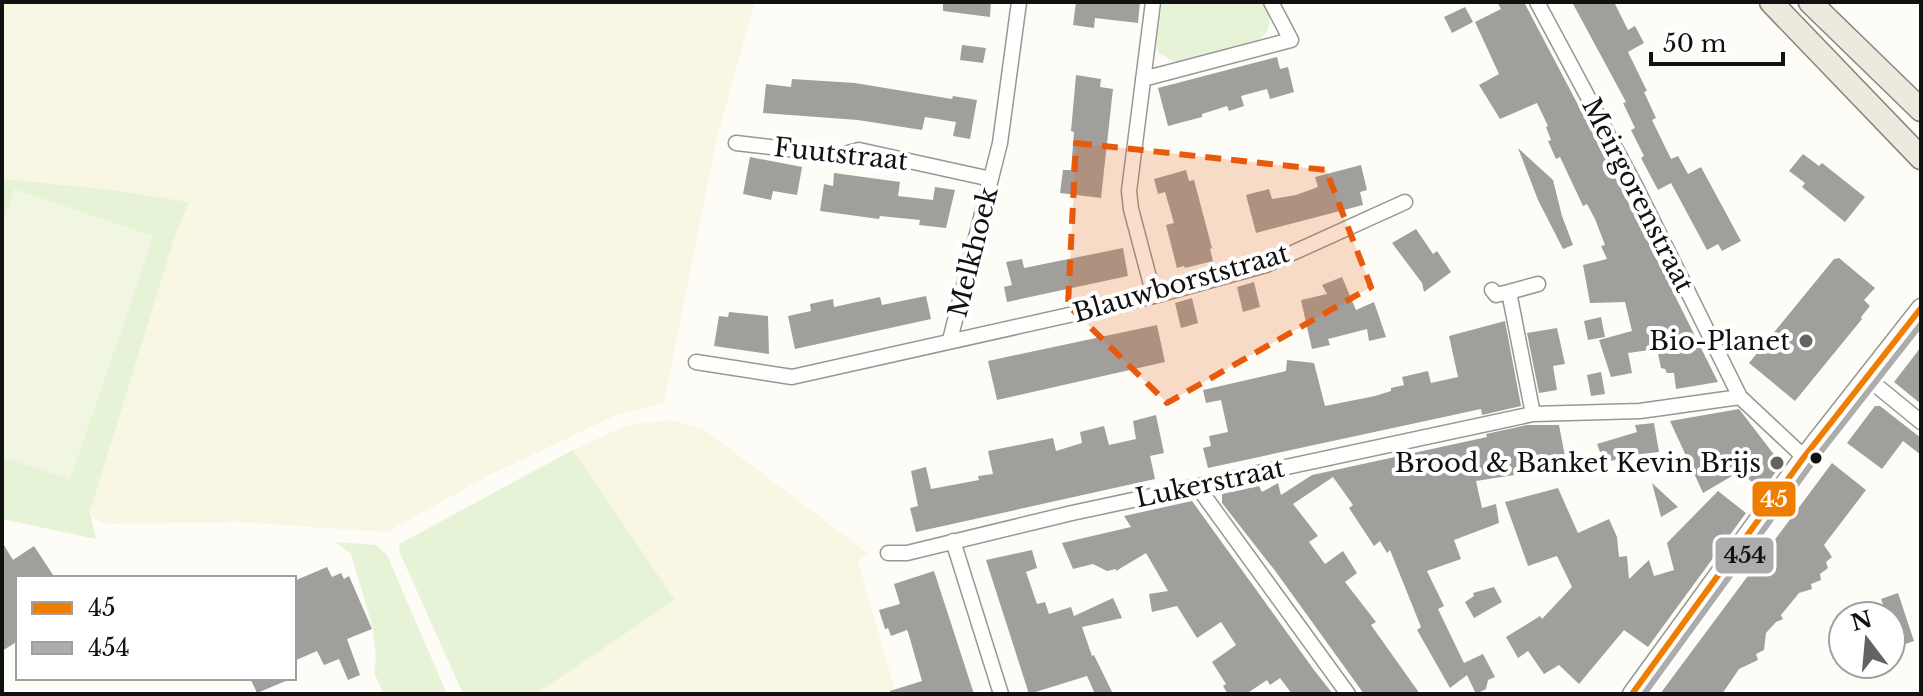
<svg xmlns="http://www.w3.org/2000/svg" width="1923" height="696" viewBox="0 0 1923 696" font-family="'Libre Baskerville',serif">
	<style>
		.farmland { fill: #f9f7e4 }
		.green { fill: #e7f3d7 }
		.pitch { fill: #f0f6e1 }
		.building { fill: #a19f9c }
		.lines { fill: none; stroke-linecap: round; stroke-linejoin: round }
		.minor-casing { stroke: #979795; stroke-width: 17 }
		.tertiary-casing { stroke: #979795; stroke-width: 21 }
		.primary-casing { stroke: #858482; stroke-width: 25 }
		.minor { stroke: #fffffe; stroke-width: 14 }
		.tertiary { stroke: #fffffe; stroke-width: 18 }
		.primary { stroke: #ede9dc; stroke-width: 22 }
		.bus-1-casing { stroke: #fff; stroke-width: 12 }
		.bus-2-casing { stroke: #fff; stroke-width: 12 }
		.bus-1 { stroke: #ef7d00; stroke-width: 6 }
		.bus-2 { stroke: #acacac; stroke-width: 6 }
		.marked { fill: #e8590c; fill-opacity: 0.2; stroke: #e8590c; stroke-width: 6; stroke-dasharray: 16 10; stroke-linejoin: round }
		.poi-dot { fill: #646362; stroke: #fff; stroke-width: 3 }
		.bus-dot { fill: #111; stroke: #fff; stroke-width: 3 }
		.labels { text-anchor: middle; stroke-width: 8; stroke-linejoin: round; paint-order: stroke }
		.street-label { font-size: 26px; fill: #111; stroke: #fff }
		.poi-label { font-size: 26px; fill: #111; stroke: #fff; text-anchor: end }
		.line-badge { stroke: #fff; stroke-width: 3 }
		.badge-label { font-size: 22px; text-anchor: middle; font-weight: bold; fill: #fff }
		.pale-badge-label { font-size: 22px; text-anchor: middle; font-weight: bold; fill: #111 }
	</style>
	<rect width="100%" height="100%" fill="#fdfcf7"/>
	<path class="farmland" d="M2,2H755L717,138L664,403L614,416L488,476L387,532L236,522L112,524L99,522L90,513L177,230L188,202L121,191L2,180Z
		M671,420L705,430L869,554L858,561L896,694H536L675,600L573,450L628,425Z"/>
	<path class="green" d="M1162,2H1264C1283,40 1249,45 1220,53C1206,57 1191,63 1176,63L1159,53L1156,47Z
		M5,179L121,191L189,202L177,230L90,512L96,539L2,519V180Z
		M573,450L675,600L536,694H463L400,553L399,544Z
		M335,542L376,545L387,555L447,694H384L374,673L376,659L373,629L351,554Z"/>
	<path class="pitch" d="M14,189L154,236L70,480L2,457V225Z"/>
	<path class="building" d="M943,2H991L990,17L943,11Z
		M1076,2H1140L1138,23L1095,18L1094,28L1073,25Z
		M1497,2H1524L1607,160L1718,382L1676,389L1674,373H1667L1665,369L1661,368L1657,349L1628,353L1632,373L1611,377L1599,340L1632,331L1625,302L1590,303L1583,265L1607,259L1601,246L1605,245L1595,219L1587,204L1583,206L1560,157L1556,159L1548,141L1551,140L1546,127L1548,126L1537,103L1500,119L1479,85L1499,74L1475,22L1501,9Z
		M1572,2H1614L1628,30L1635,26L1644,43L1628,52L1647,91L1644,92L1656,118L1652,120L1671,159L1678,156L1688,174L1701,167L1741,241L1722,251L1718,244L1707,250L1671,183L1658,190L1641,158L1644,156L1631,130L1635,128L1623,103L1626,102Z
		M1465,7L1473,22L1452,33L1444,17Z
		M962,45L986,48L983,63L960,60Z
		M1277,57L1280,69L1288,67L1294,92L1270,99L1267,89L1241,96L1244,106L1229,111L1227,106L1202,114V117L1168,126L1158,88Z
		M1076,75L1101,79L1100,87L1113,89L1101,198L1060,193L1063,170H1071L1074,132L1071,131Z
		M792,79L855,83L952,99L953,96L977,100L970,139L953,136L956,122L925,117L922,130L858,120L763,113L766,84L791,87Z
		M1518,148L1553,180L1562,216L1573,245L1563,249L1538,200Z
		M1803,154L1819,166L1822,163L1865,197L1845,222L1802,187L1805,183L1789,171Z
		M750,157L802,167L797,195L773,191L771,200L743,194Z
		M1361,165L1367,190L1360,192L1363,205L1256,233L1246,195L1269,189L1272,199L1296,195L1318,187L1315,177Z
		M1186,170L1189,181L1194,180L1212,248L1210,249L1213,261L1185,268L1184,266L1177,268L1166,225L1174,223L1165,192L1158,194L1154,179Z
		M834,173L900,182L898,196L933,200L935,187L955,190L946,228L919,225L920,220L880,216L879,219L820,211L824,184L833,186Z
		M1416,229L1433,254L1437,251L1451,272L1424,292L1422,283L1392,243Z
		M1123,248L1128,276L1007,302L1004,287L1012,285L1006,262L1022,259L1024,268Z
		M1839,258L1875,288L1864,300L1870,306L1861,317L1862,319L1795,401L1749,363L1834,259Z
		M1342,277L1356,310L1374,302L1386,337L1369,341L1367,329L1328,339L1330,345L1312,349L1301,300L1327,294L1322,285Z
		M1254,282L1260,307L1243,312L1237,287Z
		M926,296L931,319L795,349L788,316L811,311L810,304L833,299L834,307L880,297L882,305Z
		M1192,298L1198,323L1181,328L1175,303Z
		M729,312L768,316L769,354L714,346L719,316L728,317Z
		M1601,317L1605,337L1588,340L1584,321Z
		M1505,321L1521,406L1482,415L1481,409L1208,468L1203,448L1211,446L1209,436L1228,432L1221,400L1206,403L1203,390L1286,371L1287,360L1314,363L1325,406L1375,396L1391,391V388L1404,385L1402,377L1428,371L1431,383L1458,377L1449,336Z
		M1157,325L1165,362L997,400L988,361Z
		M1557,328L1565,364L1553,366L1557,390L1539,393L1527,333Z
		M1921,347V404L1894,382Z
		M1601,372L1605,394L1591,396L1587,375Z
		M1875,406H1880L1921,438V455L1903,441L1882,469L1847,443Z
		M1739,409L1779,461V467L1763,490L1739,472L1703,493L1670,421Z
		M1156,415L1164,453L1150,456L1155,479L916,532L910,508L918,506L911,471L926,467L931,489L979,480L978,476L993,474L988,451L1053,438L1056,451L1082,443L1080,432L1104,426L1109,445L1136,439L1133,421Z
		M1654,423L1659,452L1632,455L1604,463L1597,444L1637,432L1635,425Z
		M1527,425H1559L1567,467L1476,481L1482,508L1496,504L1499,523L1454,540L1461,559L1427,571L1444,606L1438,609L1464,663L1483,654L1495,677L1488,680L1486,689L1476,694L1467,675L1450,688L1417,630L1421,627L1390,550L1387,553L1380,541L1374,546L1349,508L1353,505L1333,477L1293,504L1318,536L1309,542L1325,564L1343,551L1357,573L1345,582L1376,622L1371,625L1420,694H1364L1276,572L1222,503V494L1259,486L1262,492L1278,483L1281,495L1312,475L1487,437L1486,434Z
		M1832,463L1866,490L1824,545L1832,557L1826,562L1828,568L1820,574L1821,580L1811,584L1812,589L1799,593L1781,615L1783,619L1776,622L1766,633L1764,650L1756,654L1758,660L1739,669L1722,694H1660Z
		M1652,483L1678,507L1661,517Z
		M1558,488L1578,533L1609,519L1617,537L1619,557L1627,556L1629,579L1649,560L1654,576L1674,570L1667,543L1718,491L1746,513L1648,647L1624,630L1579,684L1559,665L1544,674L1528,651L1518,658L1506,637L1540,616L1542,619L1572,587L1557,556L1528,566L1505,502Z
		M1192,501L1314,670L1333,694H1292L1280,678L1270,685L1267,680L1246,694H1228L1223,686L1226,684L1212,662L1236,645L1221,622L1197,638L1177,606L1152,612L1149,594L1168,591L1146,553L1116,571V569L1107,571L1093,564L1073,569L1062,543L1131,527L1124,516Z
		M2,542L13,560L34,546L55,578H18V641L2,651Z
		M1032,550L1037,568L1026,572L1037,604L1045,602L1049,614L1071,607L1074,616L1113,598L1122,618L1082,627L1092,656L1094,655L1113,694H1095L1087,676L1029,694L986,560Z
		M327,567L332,577L341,573L344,579L349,576L372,629L347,639L360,675L348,680L339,659L324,665L317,651L294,661V581Z
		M934,571L974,694H890V691L922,681L908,632L907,630L891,636L888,628L885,629L879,610L900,604L894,584Z
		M1494,587L1502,602L1474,618L1465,602L1474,596L1473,593Z
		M1898,593L1914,641L1900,646L1891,626V616H1887L1881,599Z
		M250,678H293L257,693Z"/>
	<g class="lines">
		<g class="minor-casing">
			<path id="minor" d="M1153,2L1129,191L1131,209L1154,296
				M1537,2L1635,185L1740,397L1804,457
				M1143,79L1291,40L1271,2
				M736,143L841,155L859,150L991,179
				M1492,290L1496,295L1509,292
				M950,340L1000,143L1019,2
				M696,362L792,377L1154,296L1266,265L1405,202
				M1866,377L1921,422
				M1533,414L1509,292L1538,284
				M1197,486L1348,694
				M953,541L1001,694
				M888,553H907L1072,513L1533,414L1640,411L1740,397"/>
		</g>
		<g class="tertiary-casing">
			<path id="tertiary" d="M1632,694L1804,457L1921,308"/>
		</g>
		<g class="primary-casing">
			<path id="primary" d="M1771,2L1921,158
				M1810,2L1921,110"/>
		</g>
		<use href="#minor" class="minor"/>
		<use href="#tertiary" class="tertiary"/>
		<use href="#primary" class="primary"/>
		<g class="bus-1-casing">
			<path id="bus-1" d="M1632,694L1804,457L1921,308"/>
		</g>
		<g class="bus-2-casing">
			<path id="bus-2" d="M1644,694L1812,463L1921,324"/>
		</g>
		<use href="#bus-1" class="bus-1"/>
		<use href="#bus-2" class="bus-2"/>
	</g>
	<path class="marked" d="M1076,143L1326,170L1371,287L1167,403L1068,305Z"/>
	<g class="poi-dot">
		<circle cx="1806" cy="341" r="8"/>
		<circle cx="1777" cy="463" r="8"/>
	</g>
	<circle class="bus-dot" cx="1816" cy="458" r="7"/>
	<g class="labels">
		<g class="street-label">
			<text transform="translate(841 154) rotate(6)" y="9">Fuutstraat</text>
			<text transform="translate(1638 195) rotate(63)" y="9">Meirgorenstraat</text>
			<text transform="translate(973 252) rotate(-76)" y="9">Melkhoek</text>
			<text transform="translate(1181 283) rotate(-16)" y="9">Blauwborststraat</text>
			<text transform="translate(1210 483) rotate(-12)" y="9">Lukerstraat</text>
		</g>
		<g class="poi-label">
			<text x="1790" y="350">Bio-Planet</text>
			<text x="1761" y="472">Brood &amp; Banket Kevin Brijs</text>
		</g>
	</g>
	<g class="line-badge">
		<rect x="1751" y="480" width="46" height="38" rx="8" fill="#ef7d00"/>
		<rect x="1714" y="536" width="61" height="39" rx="8" fill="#acacac"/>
	</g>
	<g class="badge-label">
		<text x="1774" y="507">45</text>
	</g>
	<g class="pale-badge-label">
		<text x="1745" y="563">454</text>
	</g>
	<rect width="1923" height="696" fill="none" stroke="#111111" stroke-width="8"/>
	<rect x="16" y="576" width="280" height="104" fill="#ffffff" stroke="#a0a0a0" stroke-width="2"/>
	<rect x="32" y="602" width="40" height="12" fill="#ef7d00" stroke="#a0a0a0" stroke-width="2"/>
	<text x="88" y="616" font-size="24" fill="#111111">45</text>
	<rect x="32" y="642" width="40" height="12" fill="#acacac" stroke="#a0a0a0" stroke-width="2"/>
	<text x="88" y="656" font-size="24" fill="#111111">454</text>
	<g transform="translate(1867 640) rotate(344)"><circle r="38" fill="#ffffff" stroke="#a0a0a0" stroke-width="2"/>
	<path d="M0-6L14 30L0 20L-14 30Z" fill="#646362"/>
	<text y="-12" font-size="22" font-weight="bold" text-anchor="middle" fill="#111111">N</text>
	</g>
	<path d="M1651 52v12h132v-12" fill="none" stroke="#111111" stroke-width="4"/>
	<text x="1663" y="52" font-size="24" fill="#111111" stroke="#ffffff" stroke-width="6" paint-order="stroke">50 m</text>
</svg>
